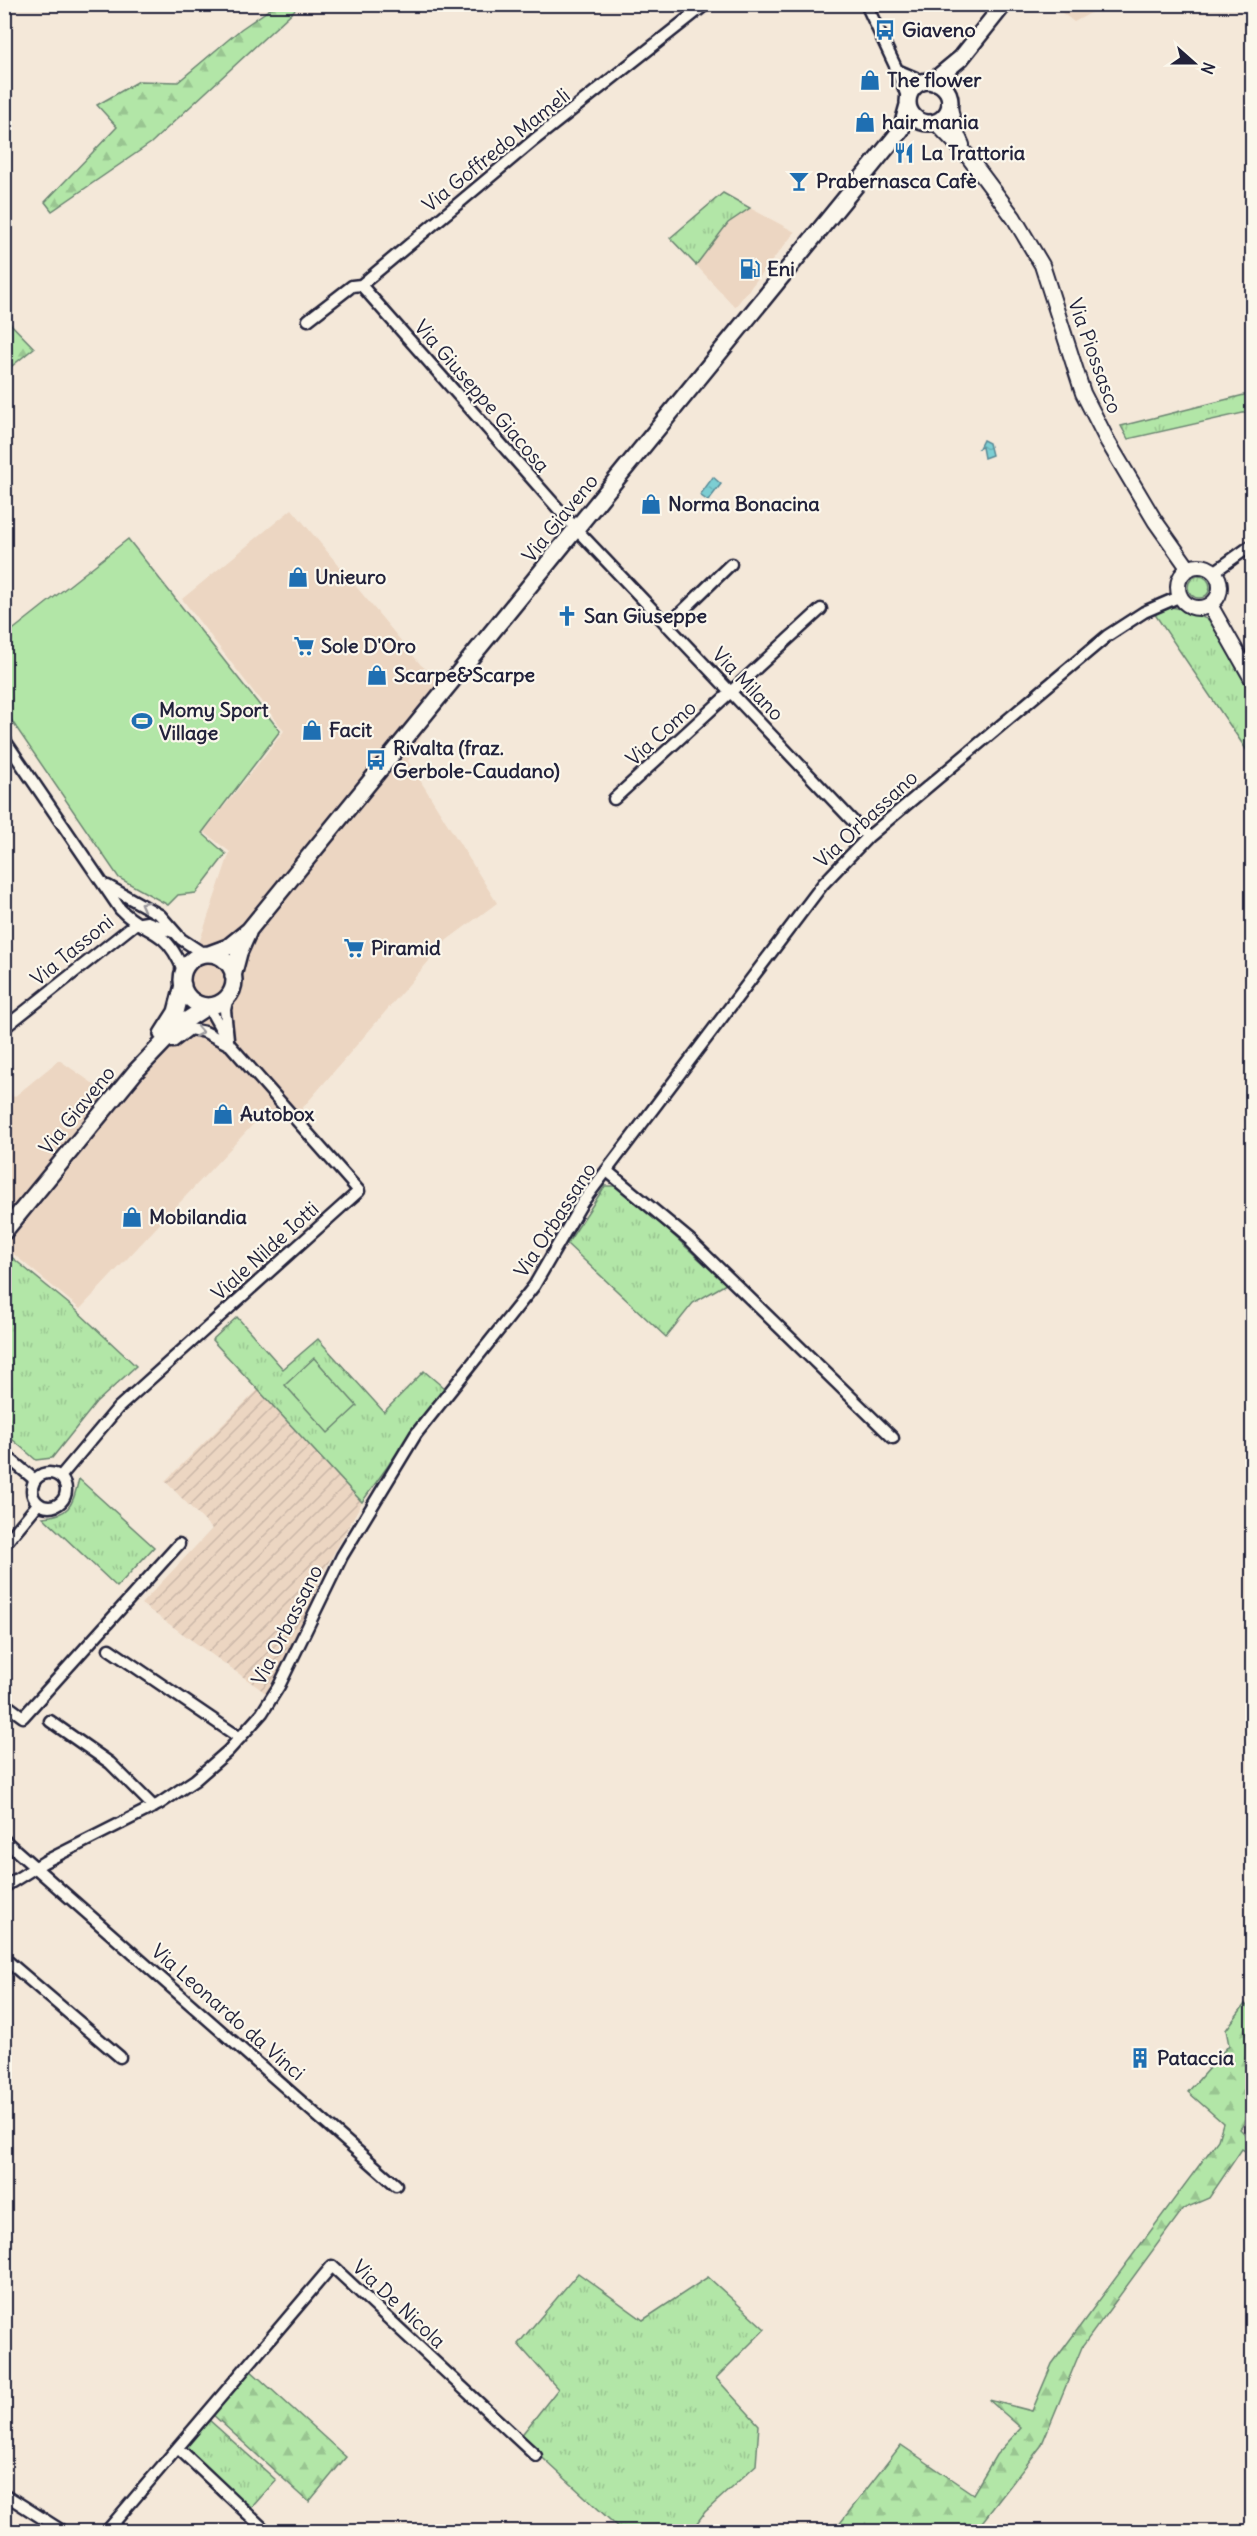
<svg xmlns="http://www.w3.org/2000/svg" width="1257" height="2536" viewBox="0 0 1257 2536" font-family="Delius,sans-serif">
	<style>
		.built { fill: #ecd6c2 }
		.industrial { fill: url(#industrial-furrows) }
		.grass { fill: url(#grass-tufts); stroke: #6a8471; stroke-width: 1.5 }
		.forest { fill: url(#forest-firs); stroke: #6a8471; stroke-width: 1.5 }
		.pitch { fill: #b2e6a7; stroke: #6a8471; stroke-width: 1.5 }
		.water { fill: url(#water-ripples); stroke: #588996; stroke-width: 1.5 }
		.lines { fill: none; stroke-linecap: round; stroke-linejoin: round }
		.minor-casing { stroke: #22223b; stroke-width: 15 }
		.tertiary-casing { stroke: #22223b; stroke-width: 18 }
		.secondary-casing { stroke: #22223b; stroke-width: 20 }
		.minor { stroke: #fbf7ec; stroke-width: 10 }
		.tertiary { stroke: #fbf7ec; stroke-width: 14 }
		.secondary { stroke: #fbf7ec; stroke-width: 15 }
		.oneway { stroke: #99979c }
		.labels { text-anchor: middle; stroke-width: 4.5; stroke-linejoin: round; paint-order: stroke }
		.poi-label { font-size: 20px; font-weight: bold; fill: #22223b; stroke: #fbf7ec; text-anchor: start }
		.street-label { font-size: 20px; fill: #22223b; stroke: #fbf7ec }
	</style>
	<defs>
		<pattern id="industrial-furrows" width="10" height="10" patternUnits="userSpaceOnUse" patternTransform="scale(1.5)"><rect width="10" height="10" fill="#ecd6c2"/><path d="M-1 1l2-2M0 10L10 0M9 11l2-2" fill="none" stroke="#cab7a8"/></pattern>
		<pattern id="grass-tufts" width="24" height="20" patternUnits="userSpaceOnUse" patternTransform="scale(1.5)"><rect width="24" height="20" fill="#b2e6a7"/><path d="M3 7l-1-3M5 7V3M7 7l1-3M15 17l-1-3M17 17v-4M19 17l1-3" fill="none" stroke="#99c591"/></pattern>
		<pattern id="forest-firs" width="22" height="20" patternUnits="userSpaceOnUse" patternTransform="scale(1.5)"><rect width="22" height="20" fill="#b2e6a7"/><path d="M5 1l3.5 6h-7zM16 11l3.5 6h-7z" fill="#99c591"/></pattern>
		<pattern id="water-ripples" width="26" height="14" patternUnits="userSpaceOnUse" patternTransform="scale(1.5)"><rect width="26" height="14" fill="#7cced3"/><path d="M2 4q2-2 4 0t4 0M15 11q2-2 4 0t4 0" fill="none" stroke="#6bb1b6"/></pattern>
	</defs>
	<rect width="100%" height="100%" fill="#f4e8d9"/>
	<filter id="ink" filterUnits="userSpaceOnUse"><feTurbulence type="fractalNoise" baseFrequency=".0167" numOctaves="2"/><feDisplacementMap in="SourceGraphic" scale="12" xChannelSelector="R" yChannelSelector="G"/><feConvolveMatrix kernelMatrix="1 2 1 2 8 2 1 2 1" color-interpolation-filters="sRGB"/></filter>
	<g filter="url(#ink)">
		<path class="built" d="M1052,5H1106L1074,22Z
			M750,208L795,232L735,307L696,265L728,223Z
			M292,509L421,665L448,687L408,761L497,903L447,940L300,1111L259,1118L80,1309L5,1247L4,1089L14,1097L59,1060L114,1098L176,1011L230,852L204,832L284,731L182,599Z"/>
		<path class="industrial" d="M258,1390L362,1502L320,1578L316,1605L270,1696L141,1604L212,1529L165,1481Z"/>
		<path class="grass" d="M723,193L750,208L728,223L696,265L670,238Z
			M1252,393V411L1128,439L1121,426Z
			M1188 587a11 11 0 1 1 22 0a11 11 0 1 1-22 0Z
			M1171,607L1182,609L1209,620L1223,637L1252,686V758L1154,613Z
			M605,1186H620L726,1284L693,1303L666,1337L567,1244Z
			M9,1255L75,1309L136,1366L96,1403L52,1458L36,1460L5,1433L4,1260Z
			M237,1317L283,1369L318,1339L384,1412L424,1371L444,1388L362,1502L212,1340Z
			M79,1479L154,1547L117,1587L43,1517C71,1515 72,1505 79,1479Z
			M578,2273L643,2320L708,2277L765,2329L716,2378L759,2425L756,2465L705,2512L691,2531H622L520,2437L558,2389L518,2344Z
			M208,2419L276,2480L252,2507C227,2490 209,2466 184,2448Z"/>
		<path class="forest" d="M276,5H300L151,143L52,211L45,202L117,127L97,105L139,81L178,82L241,29Z
			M4,317L34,348L7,370L4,368Z
			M1245,2004L1252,2011V2113L1240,2129L1252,2141V2156L1242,2149L1209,2198L1183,2209L1082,2347L1041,2446L976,2530L834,2531L901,2445L973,2494L996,2455L1021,2428L989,2400L1032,2411L1052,2364L1218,2140L1223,2123L1188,2092L1229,2045L1226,2030Z
			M249,2369L346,2457L309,2502L211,2413Z"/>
		<path class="pitch" d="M128,539L280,731L202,833L226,854L196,893L178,895L168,905L119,878L5,711V636Z
			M314,1358L357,1406L328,1433L285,1385Z"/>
		<path class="water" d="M983,440L989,443L992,455L984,458L982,447L979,448Z
			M713,477L721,484L708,501L700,495Z"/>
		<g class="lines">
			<g class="minor-casing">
				<path id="minor" d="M866,4L897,70L908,99
					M897,70L925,82
					M361,285L577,530L868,837
					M308,320L352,286L361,285L534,140L706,4
					M1214,572L1252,545
					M667,626L731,564
					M4,739L120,909C136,926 147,926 163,939C173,947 179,960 184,972
					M614,799L821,609
					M108,886L160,915L181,939L204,954
					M228,996L225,1010L228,1039
					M4,1028L135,924L147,922L173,932
					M173,1042L190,1029L205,1032L228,1044
					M607,1171L690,1240L893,1438
					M4,1454L35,1480
					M32 1490a17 17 0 1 1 34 0a17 17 0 1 1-34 0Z
					M60,1477L118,1408L359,1191L230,1045L208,1006
					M4,1545L38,1504
					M109,1649L240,1738
					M4,1703L23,1717L179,1544
					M50,1721L110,1763L154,1807
					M4,1840L396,2185
					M4,1887L44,1862L159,1804L195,1780L228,1751L262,1713L279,1686L342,1556L416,1434L534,1286L582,1203L823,884L868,837L1107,636L1144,612L1181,596
					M4,1958L120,2057
					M178,2448L267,2532
					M4,2494L64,2532
					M106,2532L332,2266L536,2456"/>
			</g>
			<g class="tertiary-casing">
				<path id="tertiary" d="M949,102L954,127L962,145
					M935,122L967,155L1014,218L1042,265L1083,393L1108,442L1155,521L1189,569
					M1178 587a21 21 0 1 1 42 0a21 21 0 1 1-42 0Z
					M1210,605L1252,679"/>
			</g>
			<g class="secondary-casing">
				<path id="secondary" d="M908 102a21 21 0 1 1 42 0a21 21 0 1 1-42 0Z
					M932,82L961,58L1004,4
					M209,954L228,947L249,930L901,130L908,105
					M182 980a26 26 0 1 1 52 0a26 26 0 1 1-52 0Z
					M233,976L239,953L248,933
					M162,1034L176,1012L183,985
					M4,1232L136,1071L182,1023L208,1006"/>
			</g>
			<use href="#minor" class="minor"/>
			<use href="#tertiary" class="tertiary"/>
			<use href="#secondary" class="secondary"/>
		</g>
		<defs><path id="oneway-chevron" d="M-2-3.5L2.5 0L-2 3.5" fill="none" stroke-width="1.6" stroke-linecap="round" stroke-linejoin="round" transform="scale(1.5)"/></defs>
		<g class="oneway">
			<use href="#oneway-chevron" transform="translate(144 905) rotate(-151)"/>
			<use href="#oneway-chevron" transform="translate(199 1032) rotate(10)"/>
		</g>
	</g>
	<defs>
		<g id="bus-bare" transform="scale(1.62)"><path d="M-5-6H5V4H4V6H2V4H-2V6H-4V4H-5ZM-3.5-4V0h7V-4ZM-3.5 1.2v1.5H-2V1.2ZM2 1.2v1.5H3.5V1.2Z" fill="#1f6fb2" stroke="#fbf7ec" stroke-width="2.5" paint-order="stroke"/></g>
		<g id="shop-bare" transform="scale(1.62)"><path d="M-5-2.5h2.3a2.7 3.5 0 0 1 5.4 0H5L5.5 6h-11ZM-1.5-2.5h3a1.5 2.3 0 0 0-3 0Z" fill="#1f6fb2" stroke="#fbf7ec" stroke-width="2.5" paint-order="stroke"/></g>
		<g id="restaurant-bare" transform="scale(1.62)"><path d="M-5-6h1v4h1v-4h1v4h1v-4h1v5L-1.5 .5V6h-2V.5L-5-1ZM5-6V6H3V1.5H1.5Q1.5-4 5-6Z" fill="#1f6fb2" stroke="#fbf7ec" stroke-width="2.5" paint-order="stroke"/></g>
		<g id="bar-bare" transform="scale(1.62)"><path d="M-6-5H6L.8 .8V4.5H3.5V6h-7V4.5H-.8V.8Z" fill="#1f6fb2" stroke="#fbf7ec" stroke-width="2.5" paint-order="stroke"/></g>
		<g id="fuel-bare" transform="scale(1.62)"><path d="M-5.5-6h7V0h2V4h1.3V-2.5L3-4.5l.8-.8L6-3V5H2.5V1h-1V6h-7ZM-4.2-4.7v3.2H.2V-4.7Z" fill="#1f6fb2" stroke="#fbf7ec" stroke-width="2.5" paint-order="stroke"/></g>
		<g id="church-bare" transform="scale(1.62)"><path d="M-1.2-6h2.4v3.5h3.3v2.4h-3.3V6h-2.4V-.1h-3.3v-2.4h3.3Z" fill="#1f6fb2" stroke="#fbf7ec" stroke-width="2.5" paint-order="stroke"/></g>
		<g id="supermarket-bare" transform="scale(1.62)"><path d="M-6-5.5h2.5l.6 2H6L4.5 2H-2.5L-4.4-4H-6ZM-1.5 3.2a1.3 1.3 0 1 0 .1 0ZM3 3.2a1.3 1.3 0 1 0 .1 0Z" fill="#1f6fb2" stroke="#fbf7ec" stroke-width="2.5" paint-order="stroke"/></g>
		<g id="stadium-bare" transform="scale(1.62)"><path d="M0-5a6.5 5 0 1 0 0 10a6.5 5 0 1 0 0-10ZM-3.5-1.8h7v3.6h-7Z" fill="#1f6fb2" stroke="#fbf7ec" stroke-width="2.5" paint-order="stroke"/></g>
		<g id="building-bare" transform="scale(1.62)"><path d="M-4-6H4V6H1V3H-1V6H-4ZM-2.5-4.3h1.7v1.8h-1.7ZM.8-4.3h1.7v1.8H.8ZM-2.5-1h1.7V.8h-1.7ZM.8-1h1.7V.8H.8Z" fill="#1f6fb2" stroke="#fbf7ec" stroke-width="2.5" paint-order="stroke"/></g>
	</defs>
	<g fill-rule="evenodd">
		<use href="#bus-bare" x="885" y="30"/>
		<use href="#shop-bare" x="870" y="80"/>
		<use href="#shop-bare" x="865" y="122"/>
		<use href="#restaurant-bare" x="904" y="153"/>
		<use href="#bar-bare" x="799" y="181"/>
		<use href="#fuel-bare" x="750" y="269"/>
		<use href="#shop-bare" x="651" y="504"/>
		<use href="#shop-bare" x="298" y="577"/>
		<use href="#church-bare" x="567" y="616"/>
		<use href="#supermarket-bare" x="304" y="646"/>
		<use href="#shop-bare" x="377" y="675"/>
		<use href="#stadium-bare" x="142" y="721"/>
		<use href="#shop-bare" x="312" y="730"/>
		<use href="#bus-bare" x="376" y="760"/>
		<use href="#supermarket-bare" x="354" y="948"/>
		<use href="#shop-bare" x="223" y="1114"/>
		<use href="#shop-bare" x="132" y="1217"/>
		<use href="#building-bare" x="1140" y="2058"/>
	</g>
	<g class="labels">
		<g class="poi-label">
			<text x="902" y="37">Giaveno</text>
			<text x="887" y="87">The flower</text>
			<text x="882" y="129">hair mania</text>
			<text x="921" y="160">La Trattoria</text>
			<text x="816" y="188">Prabernasca Cafè</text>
			<text x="767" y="276">Eni</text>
			<text x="668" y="511">Norma Bonacina</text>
			<text x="315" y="584">Unieuro</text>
			<text x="584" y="623">San Giuseppe</text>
			<text x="321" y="653">Sole D'Oro</text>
			<text x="394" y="682">Scarpe&amp;Scarpe</text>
			<text x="159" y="717">Momy Sport<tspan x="159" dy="23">Village</tspan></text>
			<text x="329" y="737">Facit</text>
			<text x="393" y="755">Rivalta (fraz.<tspan x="393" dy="23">Gerbole-Caudano)</tspan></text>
			<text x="371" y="955">Piramid</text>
			<text x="240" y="1121">Autobox</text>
			<text x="149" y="1224">Mobilandia</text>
			<text x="1157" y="2065">Pataccia</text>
		</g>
		<g class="street-label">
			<text transform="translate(496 150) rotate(-39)" y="7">Via Goffredo Mameli</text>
			<text transform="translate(1095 356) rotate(70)" y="7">Via Piossasco</text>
			<text transform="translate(482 396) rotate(49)" y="7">Via Giuseppe Giacosa</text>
			<text transform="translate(560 518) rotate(-51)" y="7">Via Giaveno</text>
			<text transform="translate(748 684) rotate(46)" y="7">Via Milano</text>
			<text transform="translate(661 733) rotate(-42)" y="7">Via Como</text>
			<text transform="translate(866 819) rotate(-43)" y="7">Via Orbassano</text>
			<text transform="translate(72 950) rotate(-39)" y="7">Via Tassoni</text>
			<text transform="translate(77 1110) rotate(-51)" y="7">Via Giaveno</text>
			<text transform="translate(555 1220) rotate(-57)" y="7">Via Orbassano</text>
			<text transform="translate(265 1251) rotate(-42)" y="7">Viale Nilde Iotti</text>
			<text transform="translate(287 1625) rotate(-63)" y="7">Via Orbassano</text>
			<text transform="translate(228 2012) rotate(41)" y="7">Via Leonardo da Vinci</text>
			<text transform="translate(399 2304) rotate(43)" y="7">Via De Nicola</text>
		</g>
	</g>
	<rect width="1257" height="2536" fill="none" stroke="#fbf7ec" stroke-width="24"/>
	<rect x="12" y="12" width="1233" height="2512" fill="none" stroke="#22223b" stroke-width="2" filter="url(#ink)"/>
	<g transform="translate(1194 63) rotate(111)" stroke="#fbf7ec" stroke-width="4.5" paint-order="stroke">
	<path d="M0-4.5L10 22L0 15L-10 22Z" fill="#22223b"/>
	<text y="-9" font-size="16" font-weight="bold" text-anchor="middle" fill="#22223b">N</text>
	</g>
</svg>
